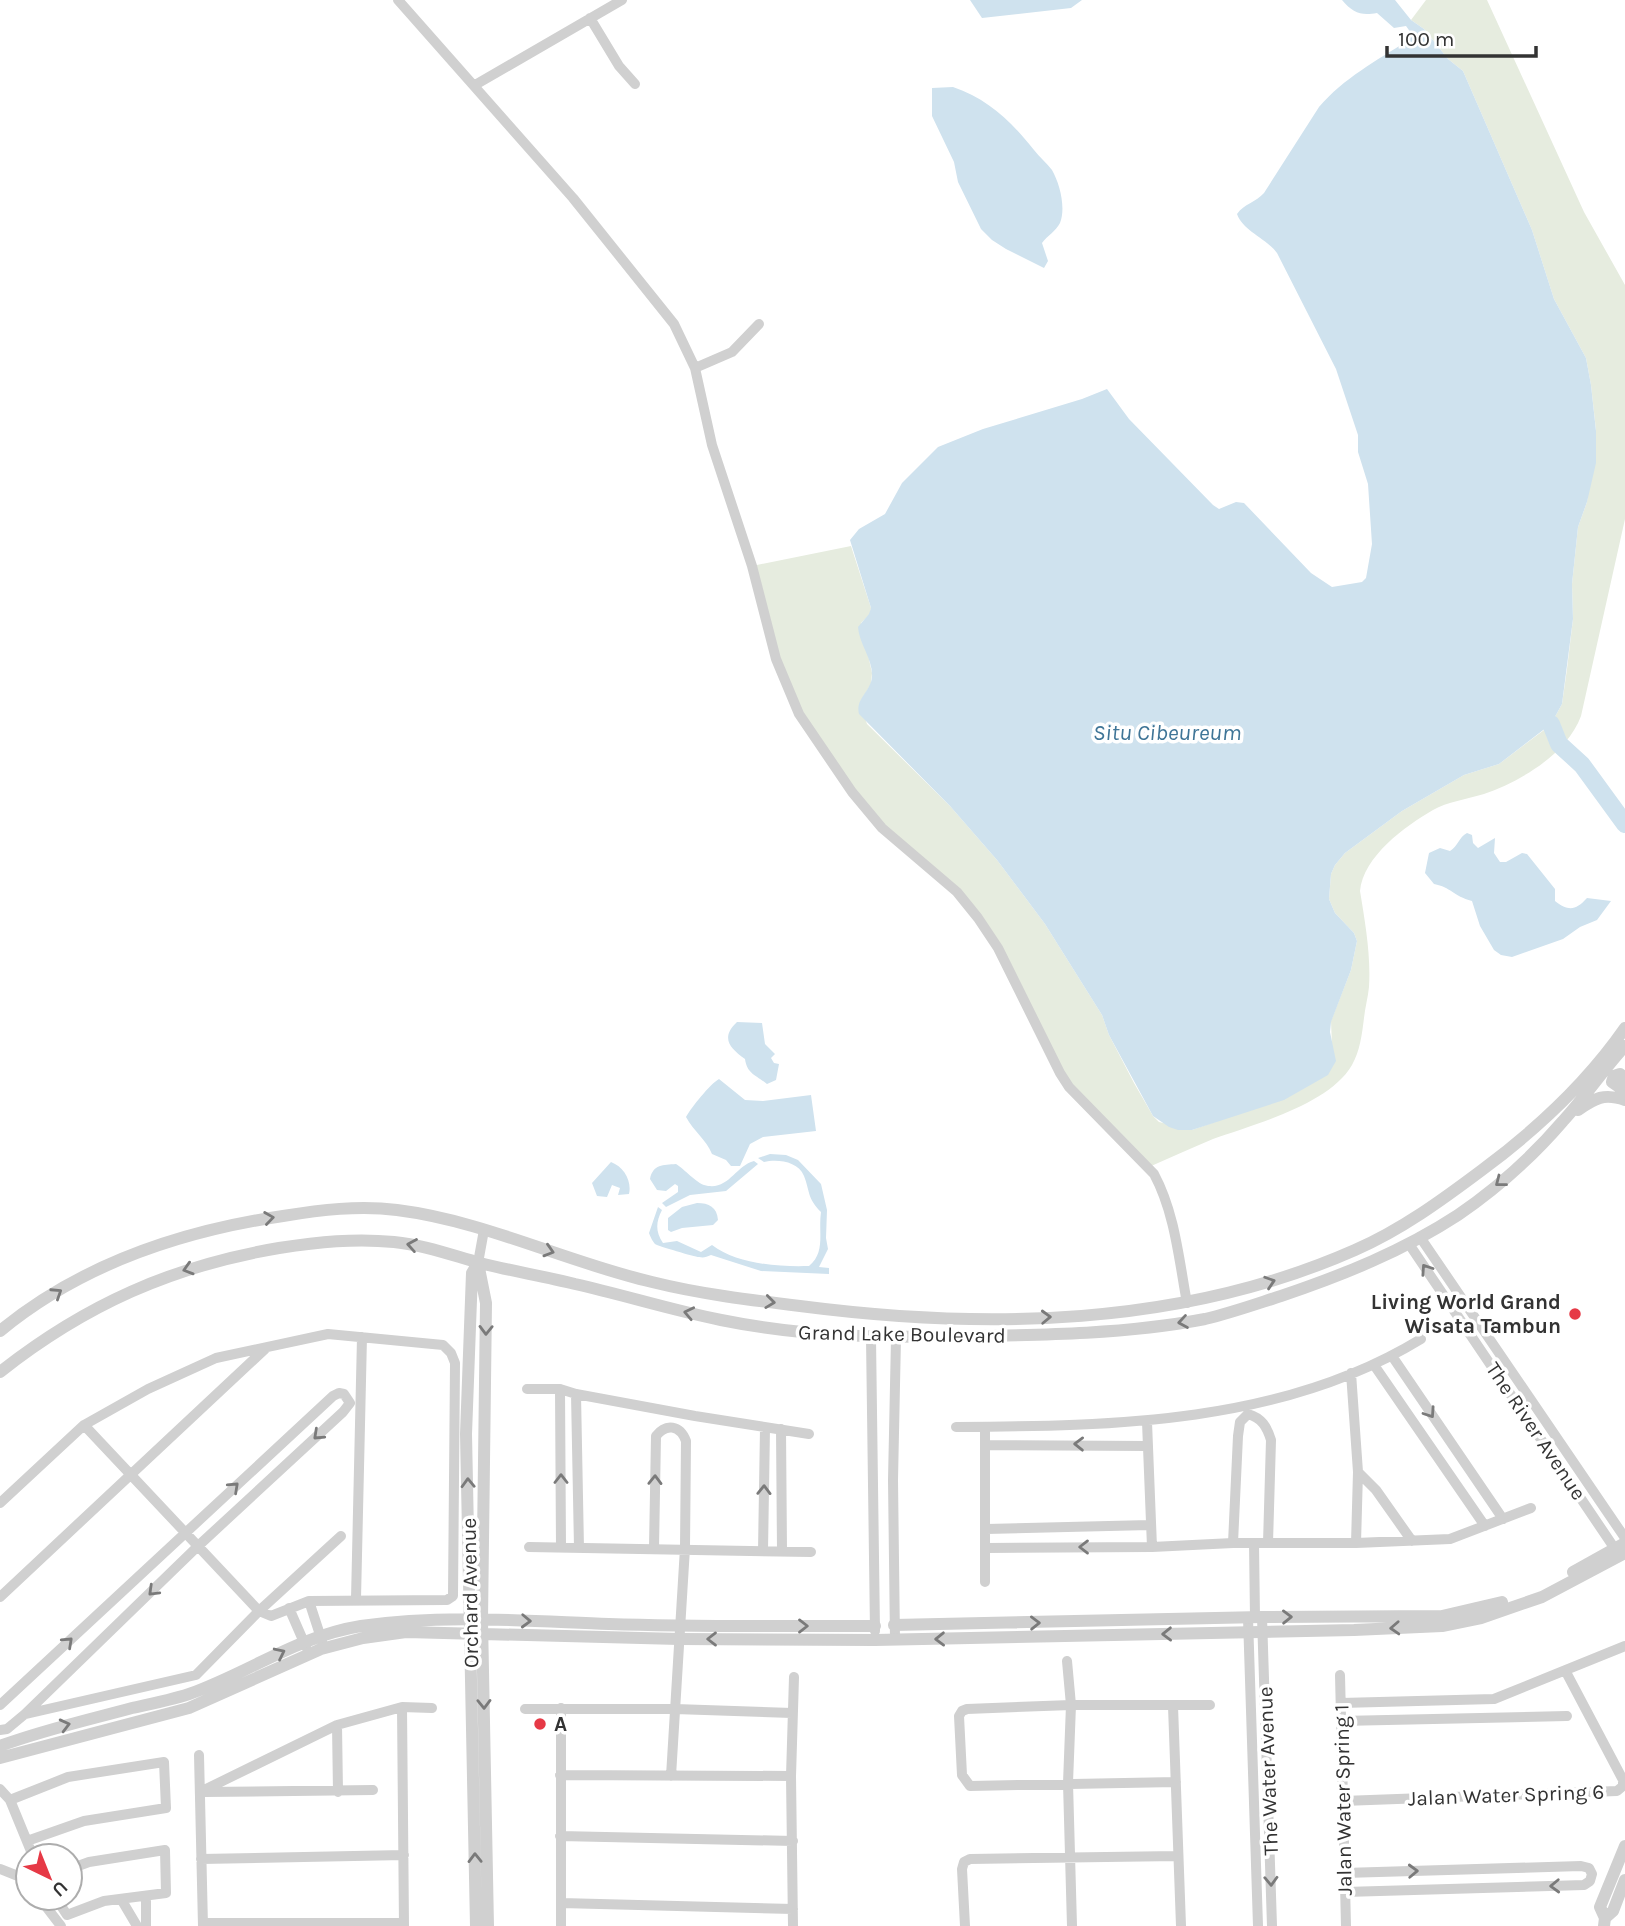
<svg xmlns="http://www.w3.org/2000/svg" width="1625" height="1926" viewBox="0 0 1625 1926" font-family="Karla,sans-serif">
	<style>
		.green { fill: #e6ecdf }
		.water { fill: #cfe2ee }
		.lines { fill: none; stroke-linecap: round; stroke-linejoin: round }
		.river { stroke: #cfe2ee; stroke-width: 18 }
		.minor { stroke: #d0d0d0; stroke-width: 10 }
		.tertiary { stroke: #d0d0d0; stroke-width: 12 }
		.oneway { stroke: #7a7a7a }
		.poi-dot { fill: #e63946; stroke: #fff; stroke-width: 2.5 }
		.labels { text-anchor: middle; stroke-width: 7; stroke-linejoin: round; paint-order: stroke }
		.poi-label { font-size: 21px; font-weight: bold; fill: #333; stroke: #fff; text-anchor: end }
		.street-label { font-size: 21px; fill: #333; stroke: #fff }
		.water-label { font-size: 23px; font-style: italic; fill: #3f7597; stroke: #fff }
	</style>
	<rect width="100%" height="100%" fill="#fff"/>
	<path class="green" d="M1426,0H1487L1584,212L1625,285V519L1581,716C1567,754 1521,781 1484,794C1467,799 1447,802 1433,810C1405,826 1363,857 1360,891C1365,922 1371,955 1369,987C1368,997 1365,1008 1364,1018C1362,1034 1360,1051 1352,1065C1329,1105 1254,1124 1213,1139C1191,1148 1170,1158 1149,1167L1069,1087L978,918L882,828L792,701L752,566L851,546L871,608L870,614L861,623L872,673L871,684L860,702L867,724L950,806L997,860L1045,924L1102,1015L1109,1035L1134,1083L1153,1116L1159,1122L1192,1130L1226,1118L1332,1046L1331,1021L1351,970L1357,941L1354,933L1335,913L1329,899L1331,874L1335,865L1345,853L1402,811L1464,775L1499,764L1544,730L1551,724L1562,704L1567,669L1573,619L1572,584L1578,527L1587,502L1596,430L1591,385L1586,358L1554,299L1532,230L1463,71L1448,59L1424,29L1411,20Z"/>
	<path class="water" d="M970,0H1082L1071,8L982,18Z
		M1342,0H1395L1411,20L1424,29L1448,59L1463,71L1532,230L1554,299L1586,358L1591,385L1596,431V463L1587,502L1578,527L1572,584L1573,619L1562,704L1551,724L1499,764L1464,775L1402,811L1345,853L1335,865L1331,874L1329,899L1335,913L1354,933L1357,941L1351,970L1331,1022L1330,1032L1336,1061L1328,1075L1284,1100L1192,1130H1178L1169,1127L1153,1116L1109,1035L1102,1015L1045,924L997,860L950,806L859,714C855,699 871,691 872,677C873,659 859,644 858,627L869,614L871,608L850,540L859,529L885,514L902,483L938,447L983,429L1082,399L1107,389L1129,419L1213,505L1219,509L1236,502L1244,503L1311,573L1332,587L1362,582L1366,578L1372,544L1368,484L1358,452V435L1336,369L1277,253C1266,238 1243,231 1237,214C1244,204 1256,202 1264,193L1319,107C1344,78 1376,61 1407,41L1411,33L1406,26L1394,28L1377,13C1361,16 1353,13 1342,0Z
		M953,87C988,99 1011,121 1034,150C1039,157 1047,163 1052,170C1060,184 1066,208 1060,223C1056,231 1047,236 1042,243L1048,261L1044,268L1006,249L992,240L981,229L958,182L954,162L932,116V88Z
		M1467,833L1472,835L1473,843L1478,848L1495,838L1494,853L1500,862H1506L1522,853L1527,854L1555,889V901C1569,912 1576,910 1587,898L1611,901L1597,920L1580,927L1563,939L1512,957L1501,955L1494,950L1480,926L1472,901C1453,896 1451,887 1434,884L1425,873L1429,853L1440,848L1450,851C1458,846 1459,837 1467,833Z
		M737,1022L762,1023L765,1044L775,1054L771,1058L774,1063L779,1064L776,1080L767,1084C756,1075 747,1074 745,1059C730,1048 720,1038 737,1022Z
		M719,1079L745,1100L763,1101L811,1095L816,1131L763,1137L750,1144L740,1166H731L726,1160L712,1154C706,1139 694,1132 686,1117C691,1108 710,1084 719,1079Z
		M770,1154L786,1155L798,1160L821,1184L827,1210L826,1238L828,1249L819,1267L829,1268V1274L761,1271L711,1255C706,1257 704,1258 699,1257C695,1257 658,1246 655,1244C653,1242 650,1236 649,1233L658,1207L662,1210C656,1222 655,1231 663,1243L677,1241L701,1252L712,1245C737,1264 778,1267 809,1266C826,1252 818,1232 821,1212C807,1198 810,1191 804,1176C798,1161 777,1159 764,1162L758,1158Z
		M754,1161L758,1164L726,1191L690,1195L666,1207L662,1203L678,1192V1186L675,1184L666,1191L657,1190L650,1179C653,1164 663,1165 676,1164C684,1169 697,1183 704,1185C728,1192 735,1166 754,1161Z
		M611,1162C624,1167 632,1181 629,1194L618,1195L620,1188L612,1185L607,1197L597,1196L592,1183Z
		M697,1203C709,1203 717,1207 718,1220L713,1225L682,1228L671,1232L668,1230V1218L682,1207Z"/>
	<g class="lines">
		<path class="river" d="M1551,724L1559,744L1582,765L1625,824"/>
		<path class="minor" d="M398,0L573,198L674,324L695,368L712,445L752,566L776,659L799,714L852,792L882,828L957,892L978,918L998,948L1060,1073L1069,1087L1154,1174C1175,1213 1179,1260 1187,1303
			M590,18L619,66L635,84
			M475,85L622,0
			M695,368L732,352L759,324
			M1420,1237L1625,1538
			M1409,1244L1615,1549
			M478,1263L484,1230
			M871,1338L875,1631
			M1392,1356L1503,1519
			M1374,1365L1485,1526
			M1351,1373L1358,1472L1356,1543
			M527,1389H560L576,1394L695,1416L809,1434
			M560,1389L561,1547
			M576,1394L579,1548
			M1147,1422L1152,1547
			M956,1427C1114,1426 1282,1424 1421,1339
			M781,1429L782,1551
			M985,1445L1147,1446
			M1358,1472L1376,1490L1412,1541
			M0,1503L84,1425L148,1389L216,1358L328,1334L443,1345L451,1353L455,1363L453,1596L447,1600L309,1601L271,1616L259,1611L84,1425
			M986,1529L1150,1525
			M1233,1543L1238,1436L1240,1422L1248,1414C1262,1418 1267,1427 1271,1440L1268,1543
			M1254,1543L1255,1618
			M529,1547L811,1552
			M654,1548L656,1436C666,1423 680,1425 686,1441L685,1548L671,1776
			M986,1548L1152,1547L1233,1543H1356L1450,1539L1531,1508
			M763,1551L765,1428
			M985,1582V1427
			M0,1597L265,1349
			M356,1599L362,1337
			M309,1601L322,1641
			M289,1608L306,1647
			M1262,1617L1272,1926
			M1248,1618L1258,1926
			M895,1640L893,1480L896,1338
			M1067,1661L1071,1705L1068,1783L1072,1926
			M1340,1675L1346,1926
			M1341,1703L1494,1699L1625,1646
			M0,1705L333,1396L339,1393L344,1394L350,1403L343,1412L197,1547L25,1714L7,1729L0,1730
			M1173,1706L1181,1926
			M402,1707L404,1926
			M525,1709H675L792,1713
			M26,1714L196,1675L259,1611L341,1536
			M1341,1721L1567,1716
			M337,1725L338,1792
			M199,1755L203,1926
			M560,1775L791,1776
			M1176,1782L970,1786L962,1775L959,1716L962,1711L967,1709L1071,1705H1210
			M0,1789L10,1800L33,1856
			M200,1792L337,1725L402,1707L432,1708
			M204,1792L373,1790
			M10,1800L68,1777L164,1762L166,1808L84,1821L27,1841
			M1343,1801L1617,1791L1623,1786V1780L1566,1672
			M560,1836L793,1841
			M201,1859L404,1855
			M0,1869L23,1878L28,1887
			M1344,1873L1581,1866L1589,1868L1592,1874L1590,1881L1584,1885L1345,1892
			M146,1896V1926
			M35,1898L44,1904L61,1926
			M56,1898L67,1915L104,1901L166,1893L165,1850L89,1862L70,1869
			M121,1899L137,1926
			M561,1903L793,1909
			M203,1923H404
			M561,1926V1708
			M793,1926L791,1776L794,1677
			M965,1926L962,1869L964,1862L970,1859L1178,1856"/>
		<path class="tertiary" d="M1625,1078L1620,1074L1614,1076L1612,1082L1625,1091
			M1578,1110C1595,1098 1604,1093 1625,1100
			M478,1263L486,1303L482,1620L488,1926
			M0,1331C80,1265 181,1231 283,1216C320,1210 359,1205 397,1210C485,1221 566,1262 652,1282C700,1294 750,1300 800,1306C985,1330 1181,1327 1355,1250C1401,1230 1442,1200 1482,1170C1536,1130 1586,1084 1625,1028
			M0,1372C85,1305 172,1266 279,1248C318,1242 355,1238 394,1242C424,1245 451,1255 480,1263C511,1271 543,1276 575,1284C624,1295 671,1310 721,1320C805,1337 882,1338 967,1336C1046,1335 1127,1334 1205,1319C1231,1313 1256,1304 1281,1296C1343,1275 1403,1251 1458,1215C1496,1189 1533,1156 1563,1121C1585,1097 1603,1070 1625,1046
			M1573,1572L1625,1543
			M894,1625L1262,1617L1442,1616L1502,1602
			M0,1746C43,1730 88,1720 132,1708C151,1704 171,1700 189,1694C248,1673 298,1636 361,1626C443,1614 527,1621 609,1624C698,1627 786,1626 875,1626
			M0,1758L189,1708L321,1649L363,1638L406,1632L679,1639L875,1640L1354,1630L1442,1626L1481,1618L1542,1597L1625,1553
			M1605,1918L1613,1911L1625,1880
			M476,1926L466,1434L472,1273L478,1263
			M1604,1926L1605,1918L1600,1907L1625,1846"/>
	</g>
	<defs><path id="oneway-chevron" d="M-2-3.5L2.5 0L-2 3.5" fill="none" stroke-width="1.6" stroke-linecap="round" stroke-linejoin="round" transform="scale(1.75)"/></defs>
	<g class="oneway">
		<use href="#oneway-chevron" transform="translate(1500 1182) rotate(142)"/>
		<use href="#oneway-chevron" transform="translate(269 1218) rotate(-8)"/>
		<use href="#oneway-chevron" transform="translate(412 1245) rotate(-170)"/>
		<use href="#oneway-chevron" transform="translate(549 1251) rotate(17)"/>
		<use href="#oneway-chevron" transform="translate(188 1269) rotate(163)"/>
		<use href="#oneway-chevron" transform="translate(1426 1269) rotate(-124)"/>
		<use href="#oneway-chevron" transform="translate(1270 1282) rotate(-18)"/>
		<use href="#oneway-chevron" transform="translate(57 1293) rotate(-33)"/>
		<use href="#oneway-chevron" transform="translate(770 1302) rotate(7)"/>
		<use href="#oneway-chevron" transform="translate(689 1313) rotate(-168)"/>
		<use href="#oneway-chevron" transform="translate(1046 1317) rotate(-2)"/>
		<use href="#oneway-chevron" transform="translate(1183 1322) rotate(171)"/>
		<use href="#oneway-chevron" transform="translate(486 1330) rotate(91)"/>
		<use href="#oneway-chevron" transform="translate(1430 1413) rotate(56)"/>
		<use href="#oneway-chevron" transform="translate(318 1435) rotate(137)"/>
		<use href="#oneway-chevron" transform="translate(1079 1444) rotate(-179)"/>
		<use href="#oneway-chevron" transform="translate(561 1479) rotate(-90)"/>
		<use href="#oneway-chevron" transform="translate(655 1480) rotate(-89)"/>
		<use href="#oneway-chevron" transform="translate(468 1483) rotate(-92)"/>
		<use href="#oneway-chevron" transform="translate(234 1487) rotate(-43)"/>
		<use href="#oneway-chevron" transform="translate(764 1490) rotate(-89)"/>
		<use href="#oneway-chevron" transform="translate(1084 1547) rotate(180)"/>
		<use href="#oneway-chevron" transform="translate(153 1591) rotate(136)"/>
		<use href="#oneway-chevron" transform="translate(1287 1617) rotate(-1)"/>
		<use href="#oneway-chevron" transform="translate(526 1621) rotate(2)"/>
		<use href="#oneway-chevron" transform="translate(1035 1623) rotate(-1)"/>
		<use href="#oneway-chevron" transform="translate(803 1626)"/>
		<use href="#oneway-chevron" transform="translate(1395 1628) rotate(177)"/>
		<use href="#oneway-chevron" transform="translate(1167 1634) rotate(179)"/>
		<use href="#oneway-chevron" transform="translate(712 1639) rotate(-180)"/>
		<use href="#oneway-chevron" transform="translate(940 1639) rotate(179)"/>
		<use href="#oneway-chevron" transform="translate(68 1642) rotate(-43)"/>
		<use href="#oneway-chevron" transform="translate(280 1653) rotate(-26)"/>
		<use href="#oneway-chevron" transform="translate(484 1704) rotate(89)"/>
		<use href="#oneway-chevron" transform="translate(65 1725) rotate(-14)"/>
		<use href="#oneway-chevron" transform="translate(475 1858) rotate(-91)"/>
		<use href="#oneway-chevron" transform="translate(1413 1871) rotate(-2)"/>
		<use href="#oneway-chevron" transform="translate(1271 1881) rotate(88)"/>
		<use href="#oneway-chevron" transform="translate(1555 1886) rotate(178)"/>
	</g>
	<g class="poi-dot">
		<circle cx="1575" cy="1314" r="7"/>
		<circle cx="540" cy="1724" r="7"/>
	</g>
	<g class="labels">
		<g class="poi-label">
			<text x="1561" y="1309">Living World Grand<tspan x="1561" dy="24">Wisata Tambun</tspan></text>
			<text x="554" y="1731" text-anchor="start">A</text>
		</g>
		<g class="street-label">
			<text transform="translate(902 1334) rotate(1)" y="7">Grand Lake Boulevard</text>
			<text transform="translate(1536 1431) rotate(56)" y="7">The River Avenue</text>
			<text transform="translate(470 1593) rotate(-91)" y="7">Orchard Avenue</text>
			<text transform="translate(1268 1771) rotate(-92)" y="7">The Water Avenue</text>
			<text transform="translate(1506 1795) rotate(-2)" y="7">Jalan Water Spring 6</text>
			<text transform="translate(1343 1800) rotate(-91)" y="7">Jalan Water Spring 1</text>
		</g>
		<g class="water-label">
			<text x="1167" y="740">Situ Cibeureum</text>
		</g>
	</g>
	<g transform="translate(49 1877) rotate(137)"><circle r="33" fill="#ffffff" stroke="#adadad" stroke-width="2"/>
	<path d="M0-5L12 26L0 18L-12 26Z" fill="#e63946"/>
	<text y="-10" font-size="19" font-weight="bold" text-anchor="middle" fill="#333333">U</text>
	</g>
	<path d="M1387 46v10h149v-10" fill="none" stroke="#333333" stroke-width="3.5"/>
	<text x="1398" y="46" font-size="21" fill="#333333" stroke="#ffffff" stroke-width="5" paint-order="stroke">100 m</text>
</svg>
